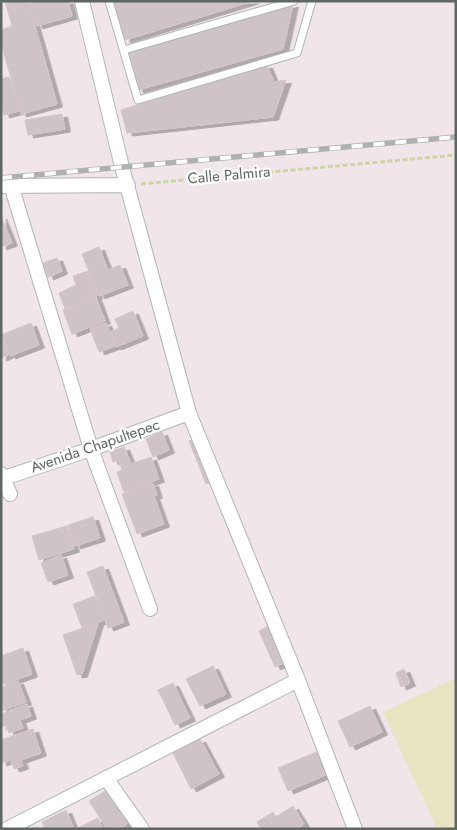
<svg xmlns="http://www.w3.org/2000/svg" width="457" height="830" viewBox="0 0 457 830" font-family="Jost,sans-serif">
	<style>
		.green { fill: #e8e5c3 }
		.building { fill: #cec4c8; stroke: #d5c4cb; filter: url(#shadow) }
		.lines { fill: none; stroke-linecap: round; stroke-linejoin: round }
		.service-casing { stroke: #afb6b3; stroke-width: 9 }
		.minor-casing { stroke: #afb6b3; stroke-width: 16 }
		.path { stroke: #cbd5a3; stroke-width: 3; stroke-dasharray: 5 2.5; stroke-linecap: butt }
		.service { stroke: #fff; stroke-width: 7 }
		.minor { stroke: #fff; stroke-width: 14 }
		.rail-casing { stroke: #afb1b0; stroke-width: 5.5 }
		.rail { stroke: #fff; stroke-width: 4; stroke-dasharray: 11; stroke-linecap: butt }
		.labels { text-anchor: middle; stroke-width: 4.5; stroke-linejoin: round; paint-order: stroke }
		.street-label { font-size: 15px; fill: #5e6762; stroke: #fff }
	</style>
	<defs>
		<filter id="shadow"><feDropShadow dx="5.5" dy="3" stdDeviation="0" flood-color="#0004"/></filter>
	</defs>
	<rect width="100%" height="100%" fill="#f0e6e9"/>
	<path class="green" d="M456,678V829H437L383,712Z"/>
	<path class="building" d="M5,1H28L57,104L21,114L1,43V30L12,26Z
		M30,1H68L72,16L37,26Z
		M114,1H253L125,40Z
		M293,4L283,49L138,90L128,53Z
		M267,65L274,82L286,80L273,117L127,133L121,110Z
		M9,77L19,111L4,115L1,104V79Z
		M62,114L65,129L28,135L25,120Z
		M1,216L12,243L1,247Z
		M99,247L108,270L120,265L128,285L99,296L82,254Z
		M57,258L62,271L48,277L43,263Z
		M88,271L97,296L65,309L59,293L76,285L73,276Z
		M96,297L105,321L72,334L63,310Z
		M133,311L143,336L116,347L110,332L119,328L115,319Z
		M31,323L39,345L10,356L1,335Z
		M106,323L115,346L99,352L90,329Z
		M1,337L8,355L1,358Z
		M162,432L169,450L153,457L146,439Z
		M198,438L215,481L206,484L189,441Z
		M124,447L131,464L151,457L159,479L124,492L117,472L122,470L119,460L113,462L110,452Z
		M153,483L157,495L154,496L164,524L137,534L122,494Z
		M93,517L100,538L75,546L68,525Z
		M67,526L74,549L39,560L32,536Z
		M61,555L68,575L48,582L41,563Z
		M103,566L124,622L108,628L87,572Z
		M95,596L104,620L82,628L73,604Z
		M98,623L82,674L77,675L63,635Z
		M272,624L288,661L275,667L259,631Z
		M23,648L32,674L1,685V656Z
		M213,666L226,694L200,706L186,679Z
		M404,669L410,683L401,687L396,673Z
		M18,681L26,702L1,711V687Z
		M173,683L190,718L175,725L158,690Z
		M27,704L31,716L20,720L23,728L9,733L6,725L1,727V714Z
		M370,706L382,732L350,747L338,721Z
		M33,729L41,753L21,760L23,766L14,769L10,760L1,763V740Z
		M200,739L219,774L191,789L173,753Z
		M319,751L328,774L288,791L278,768Z
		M107,790L127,824L119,829H107L89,801Z
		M293,806L304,824L296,829H261L257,822L273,812L276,817Z
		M66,810L74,829H45L42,822Z
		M98,818L103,829H76Z"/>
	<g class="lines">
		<g class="service-casing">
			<path id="service" d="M109,1L138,100L297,53L312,1
				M124,50L294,1"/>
		</g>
		<g class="minor-casing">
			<path id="minor" d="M82,1L122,167L189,413L298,680L355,829
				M11,185L91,449L150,609
				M1,186L128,185
				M1,474L10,494
				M1,479L91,449L189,413
				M106,778L142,829
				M7,829L298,680"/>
		</g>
		<path class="path" d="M141,184L456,155"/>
		<use href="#service" class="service"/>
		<use href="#minor" class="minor"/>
		<g class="rail-casing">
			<path id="rail" d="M1,178L456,137"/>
		</g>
		<use href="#rail" class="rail"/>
	</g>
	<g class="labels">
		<g class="street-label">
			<text transform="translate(229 175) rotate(-5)" y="5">Calle Palmira</text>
			<text transform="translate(95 446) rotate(-19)" y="5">Avenida Chapultepec</text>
		</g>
	</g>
	<rect width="457" height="830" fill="none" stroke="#5e6762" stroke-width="5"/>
</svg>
